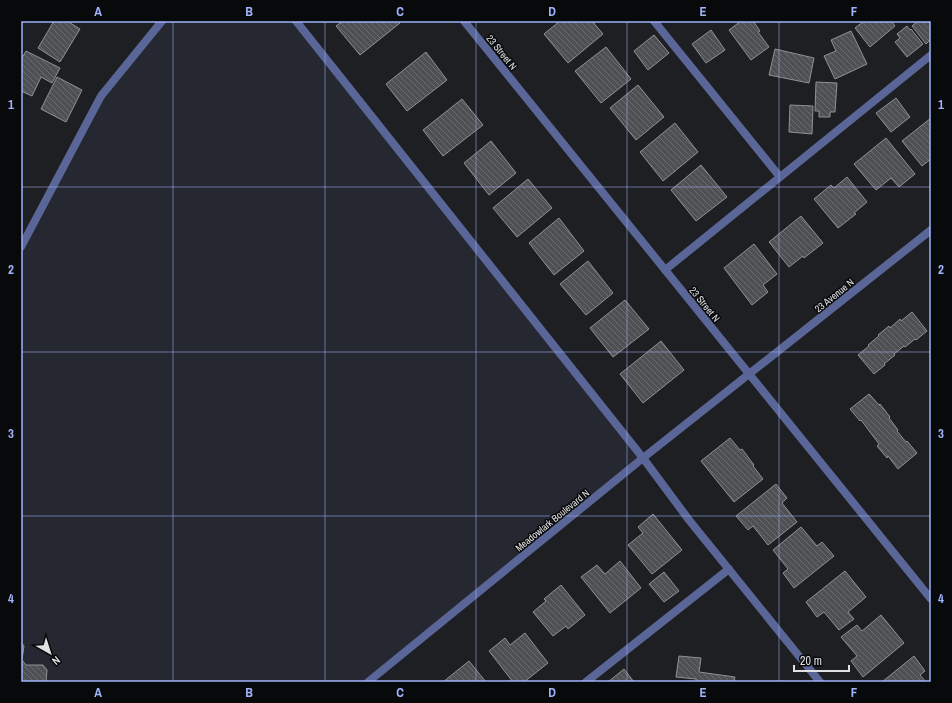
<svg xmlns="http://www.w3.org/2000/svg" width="952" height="703" viewBox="0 0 952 703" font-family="'Archivo Narrow',sans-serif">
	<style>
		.built { fill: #262831 }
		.building { fill: url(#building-back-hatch); stroke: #909195 }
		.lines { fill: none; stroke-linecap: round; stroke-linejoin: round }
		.service { stroke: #5a6697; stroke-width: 8 }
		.minor { stroke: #5a6697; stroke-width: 8 }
		.tertiary { stroke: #5a6697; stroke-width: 8 }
		.grid { fill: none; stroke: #a0b3fd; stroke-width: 1; stroke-opacity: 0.55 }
		.labels { text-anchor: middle; stroke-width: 3; stroke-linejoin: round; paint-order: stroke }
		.street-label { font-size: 10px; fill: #e0e1e3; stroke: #08090a }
		.neatline { fill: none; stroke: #a0b3fd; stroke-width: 1.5 }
		.grid-label { font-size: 13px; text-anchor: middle; font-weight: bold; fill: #a0b3fd }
	</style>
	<defs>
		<pattern id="building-back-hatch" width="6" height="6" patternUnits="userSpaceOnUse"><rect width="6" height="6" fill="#4f5054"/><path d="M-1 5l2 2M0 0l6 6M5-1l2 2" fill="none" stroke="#68696c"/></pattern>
	</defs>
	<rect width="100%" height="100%" fill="#1e1f22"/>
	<path class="built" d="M162,21H296L643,458L368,682H21V247L101,96Z"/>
	<path class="building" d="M54,21H67L80,29L60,62L38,48Z
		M343,21H398L400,23L360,55L336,26Z
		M560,21H592L603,34L568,63L544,34Z
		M741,21H753L760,31L758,32L769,47L751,60L729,30Z
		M864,21H891L895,26L870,47L855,28Z
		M918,21H931V39L926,44L912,26Z
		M907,26L910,30L911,29L923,44L907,57L895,42L900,38L897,34Z
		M711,30L725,50L706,63L692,44Z
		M851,31L867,64L835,79L824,56L836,51L831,40Z
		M654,35L669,53L648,70L634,51Z
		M606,47L631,79L601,103L575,71Z
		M775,49L814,58L809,83L769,75Z
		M26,51L60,68L52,83L41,77L32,96L21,91V60Z
		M426,52L447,80L407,111L386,84Z
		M57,77L82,90L66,122L41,109Z
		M816,82L837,83L835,112H830V117H819V111H815Z
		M638,85L664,117L636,140L610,108Z
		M896,98L910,117L891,132L876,113Z
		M462,99L483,125L443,156L423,130Z
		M790,105L813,106L812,134L789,132Z
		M931,118V159L922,166L902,141Z
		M675,123L698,152L663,181L640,152Z
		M886,138L915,174L899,187L891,178L876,190L854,164Z
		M491,141L516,173L489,195L464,163Z
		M701,165L727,197L696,221L671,190Z
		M847,177L867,202L854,213L856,214L838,228L814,199L831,185L834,188Z
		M528,179L552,208L517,237L493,208Z
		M801,216L823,243L804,258L803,256L789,267L769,242Z
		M559,218L584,251L554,275L529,243Z
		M754,244L777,274L763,285L768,292L752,305L724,268Z
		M588,261L613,293L586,315L560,284Z
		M625,300L649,329L613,357L590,328Z
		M912,312L927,331L916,340L915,339L905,347L904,346L894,354L895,355L884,364L885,365L874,374L858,355L869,346L868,345L879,336L878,335L889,326L890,328L900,319L901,321Z
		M661,341L684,370L643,403L620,374Z
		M869,394L879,405L880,404L890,417L889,418L898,430L897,431L906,442L907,441L917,453L898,469L888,456L887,458L877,446L879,444L861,420L860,421L850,409Z
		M730,438L740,450L742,449L754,465L753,466L763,479L734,502L701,461Z
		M776,484L787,498L782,503L797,522L768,545L753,526L748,530L736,516Z
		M653,514L682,550L652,574L628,545L643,533L638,527Z
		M801,527L817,546L822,542L834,556L794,588L783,573L788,569L773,550Z
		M620,561L641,588L610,613L581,577L597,565L605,574Z
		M845,571L866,597L848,612L854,619L839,630L824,612L817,617L806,602Z
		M664,572L679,591L664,602L649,584Z
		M561,585L585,615L568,629L566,626L553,636L533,612L546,601L544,599Z
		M881,615L904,643L863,677L851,661L857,656L841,637L857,625L862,631Z
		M525,633L548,663L524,682H513L489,651L505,638L510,645Z
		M21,642L24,646L22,660L26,665H43L47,670L46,682H21Z
		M679,656L701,658L699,672L735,677L734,682H696V679L676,677Z
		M914,656L925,671L920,675L926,682H882Z
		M469,661L486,682H443Z
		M624,669L634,682H608Z"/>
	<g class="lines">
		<path class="service" d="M296,21L643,458L689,520L820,682
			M654,21L780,177
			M21,247L101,96L162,21
			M665,270L931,55
			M586,682L729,569"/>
		<path class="minor" d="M368,682L643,458L931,230"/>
		<path class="tertiary" d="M464,21L931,599"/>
	</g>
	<path class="grid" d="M173,21V682M325,21V682M476,21V682M627,21V682M779,21V682M21,187H931M21,352H931M21,516H931"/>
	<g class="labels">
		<g class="street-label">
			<text transform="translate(502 52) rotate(51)" y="4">23 Street N</text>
			<text transform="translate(834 295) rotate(-39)" y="4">23 Avenue N</text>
			<text transform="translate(705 304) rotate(51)" y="4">23 Street N</text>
			<text transform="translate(552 520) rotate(-39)" y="4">Meadowlark Boulevard N</text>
		</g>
	</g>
	<rect width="952" height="703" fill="none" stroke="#08090a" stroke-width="44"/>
	<g transform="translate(50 653) rotate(141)" stroke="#08090a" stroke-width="3" paint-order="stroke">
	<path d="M0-3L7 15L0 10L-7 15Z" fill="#e0e1e3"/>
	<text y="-6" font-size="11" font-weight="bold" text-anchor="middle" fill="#e0e1e3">N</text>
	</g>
	<path d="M794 665v6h55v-6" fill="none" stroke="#e0e1e3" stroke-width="2"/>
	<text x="800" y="665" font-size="12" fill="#e0e1e3" stroke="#08090a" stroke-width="3" paint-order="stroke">20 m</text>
	<rect x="22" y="22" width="908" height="659" class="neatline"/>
	<g class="grid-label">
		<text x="98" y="16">A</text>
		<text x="249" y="16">B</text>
		<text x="400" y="16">C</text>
		<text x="552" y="16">D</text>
		<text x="703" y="16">E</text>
		<text x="854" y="16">F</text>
		<text x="11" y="109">1</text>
		<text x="941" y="109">1</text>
		<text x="11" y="274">2</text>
		<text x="941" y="274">2</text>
		<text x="11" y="438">3</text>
		<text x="941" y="438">3</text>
		<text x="11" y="603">4</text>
		<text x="941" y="603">4</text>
		<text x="98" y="697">A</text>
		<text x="249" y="697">B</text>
		<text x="400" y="697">C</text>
		<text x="552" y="697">D</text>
		<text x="703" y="697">E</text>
		<text x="854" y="697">F</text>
	</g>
</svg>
